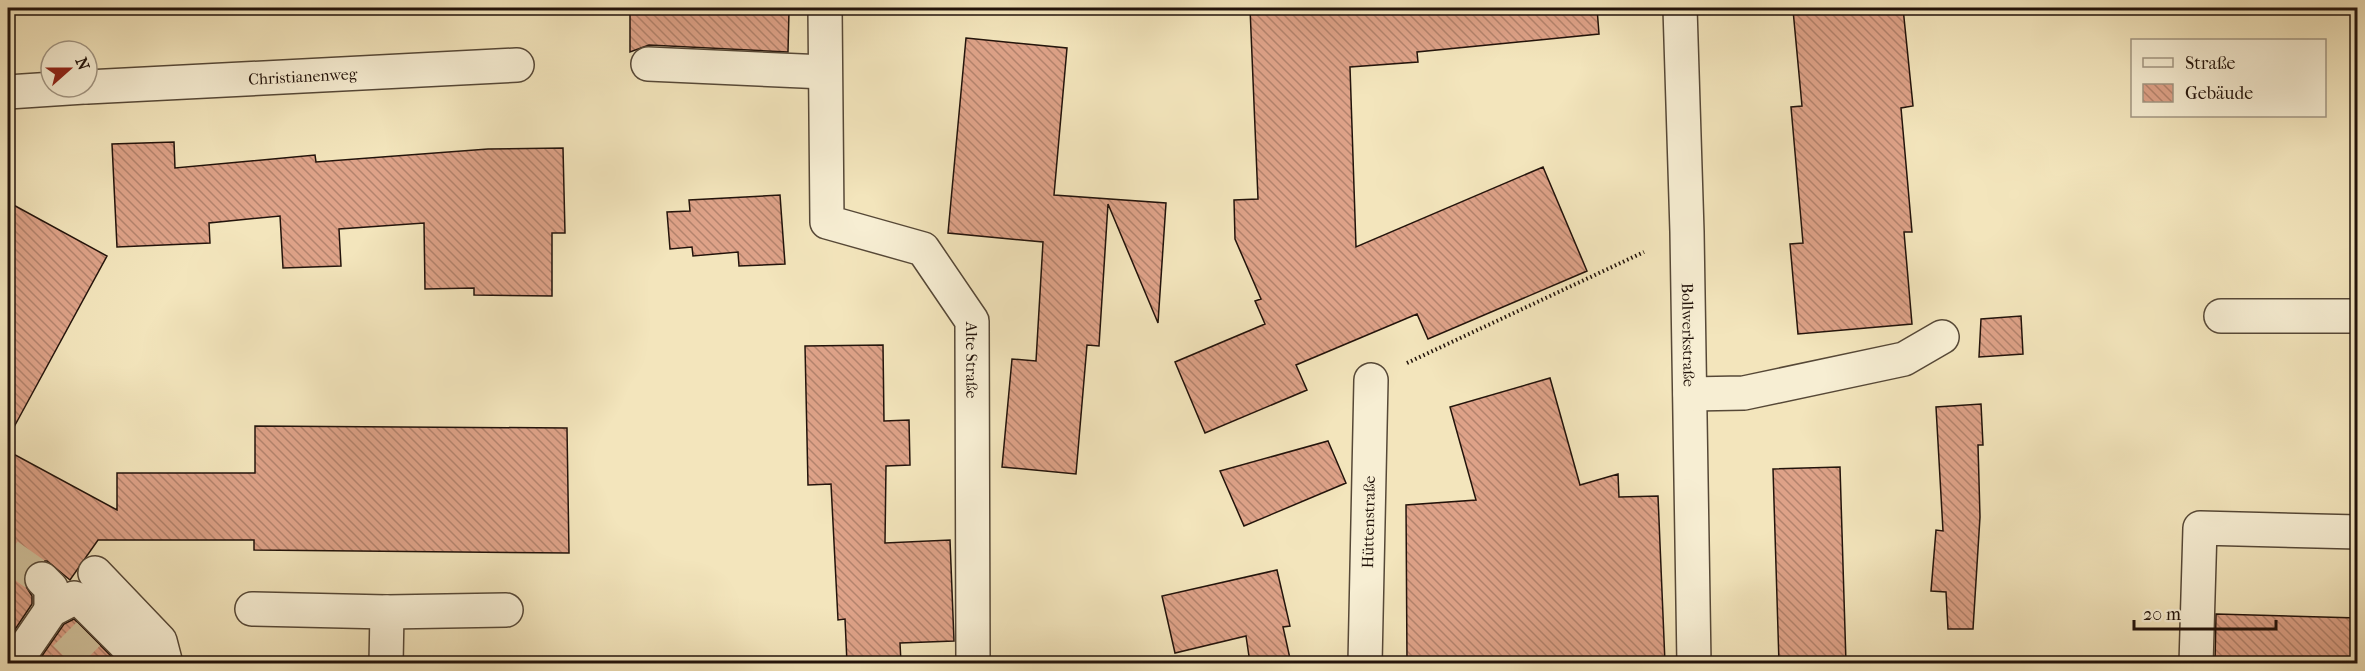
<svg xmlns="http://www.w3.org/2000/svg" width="2365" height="671" viewBox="0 0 2365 671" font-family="'IM FELL French Canon',serif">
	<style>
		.building { fill: url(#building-back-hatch); stroke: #22130b; stroke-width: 1.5 }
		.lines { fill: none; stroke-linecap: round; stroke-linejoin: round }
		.minor-tunnel { stroke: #d4c6a1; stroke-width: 33; stroke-dasharray: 33 16; stroke-linecap: butt }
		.minor-casing { stroke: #564837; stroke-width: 36 }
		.path { stroke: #22130b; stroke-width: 4; stroke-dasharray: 1.5 3; stroke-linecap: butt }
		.minor { stroke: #f7eed3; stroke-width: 33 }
		.labels { text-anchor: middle; stroke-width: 4.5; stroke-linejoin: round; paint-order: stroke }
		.street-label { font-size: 16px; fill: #22130b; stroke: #f7eed3 }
	</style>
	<defs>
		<pattern id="building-back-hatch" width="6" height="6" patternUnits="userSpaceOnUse" patternTransform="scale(1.5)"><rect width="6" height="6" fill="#dea288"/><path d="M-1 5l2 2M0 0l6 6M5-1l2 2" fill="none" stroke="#b4836d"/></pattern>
	</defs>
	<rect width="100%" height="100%" fill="#f3e5bc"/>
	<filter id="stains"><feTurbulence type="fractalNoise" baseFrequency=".00333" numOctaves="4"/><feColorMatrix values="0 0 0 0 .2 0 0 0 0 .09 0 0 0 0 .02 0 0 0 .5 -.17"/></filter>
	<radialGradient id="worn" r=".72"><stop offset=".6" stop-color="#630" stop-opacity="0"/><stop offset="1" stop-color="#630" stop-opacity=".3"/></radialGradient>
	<path class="building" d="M671,8H760V10L789,11L788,52L649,45L630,52V9L671,10Z
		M1250,8H1346V12L1405,8H1597L1599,34L1417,52L1418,62L1350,67L1356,247L1543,167L1587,271L1428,339L1417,314L1296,365L1307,390L1205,433L1175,362L1265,324L1255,301L1261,299L1235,239L1234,200L1258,199Z
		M1827,8H1903L1913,106L1901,108L1912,232H1904L1912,324L1798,334L1790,244L1803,243L1791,107L1802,106L1793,10Z
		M966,38L1067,48L1054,195L1166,203L1158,323L1108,204L1099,346L1087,345L1076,474L1002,467L1012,359L1036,361L1043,242L948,233Z
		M174,142L175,168L315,155L316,162L488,149L563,148L565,233H552V296L474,295V288L425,289L424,223L339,229L341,266L283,268L280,216L209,223L210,243L117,247L112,144Z
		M780,195L785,264L739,266L738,252L693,256L692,247L670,249L667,212L690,211L689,200Z
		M8,202L107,256L8,438Z
		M2021,316L2023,354L1979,357L1981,319Z
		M883,345L884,421L909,420L910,465L886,466L885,543L950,540L954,641L900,643L901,663H847L845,619L838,620L831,484L808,485L805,346Z
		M1550,378L1580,485L1618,474L1619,497L1658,496L1665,663H1407L1406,505L1476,500L1450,407Z
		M1981,404L1983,445H1978L1980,517L1973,629H1948L1946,592L1931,591L1936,530L1943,531L1936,407Z
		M255,426L567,428L569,553L254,550V540H98L70,580L47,561H38L28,566L24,575V583L32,596V604L8,640V451L117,510V473H255Z
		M1328,441L1346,483L1244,526L1220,471Z
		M1840,467L1846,663H1779L1773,469Z
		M1277,570L1290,626L1283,627L1291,663H1250L1246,636L1175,653L1162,596Z
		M2216,614L2358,618V663H2215Z
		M74,619L118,663H37L64,624Z"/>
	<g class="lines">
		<path class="minor-tunnel" d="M8,555L42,579
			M65,634L95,664
			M37,662L38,664"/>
		<g class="minor-casing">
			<g id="minor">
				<path id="s1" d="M825,8L827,222L923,249L972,321L973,664"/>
				<path id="s2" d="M1680,8L1687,232L1694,664"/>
				<path d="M648,64L825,72"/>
				<path id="s3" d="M87,87L517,65"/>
				<path d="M8,92L84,87"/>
				<path d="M2221,316H2358"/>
				<path d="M1690,394L1744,393L1904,359L1942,337"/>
				<path d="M95,573L160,641L166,664"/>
				<path d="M42,579L51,588V610"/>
				<path d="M252,609L387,612"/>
				<path d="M14,664L51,610L74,598L82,601L145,664"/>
				<path d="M386,664L387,612L506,610"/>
				<path id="s4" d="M1365,664L1371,380"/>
				<path d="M2196,664L2200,528L2358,532"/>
			</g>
		</g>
		<path class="path" d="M1407,363L1644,252"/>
		<use href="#minor" class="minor"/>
	</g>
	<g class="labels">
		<g class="street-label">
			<text dy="6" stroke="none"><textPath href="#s3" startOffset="216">Christianenweg</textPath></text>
			<text dy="6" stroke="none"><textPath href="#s2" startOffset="327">Bollwerkstraße</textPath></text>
			<text dy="6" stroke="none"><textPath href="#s1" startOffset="440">Alte Straße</textPath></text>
			<text dy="6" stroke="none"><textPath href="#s4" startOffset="142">Hüttenstraße</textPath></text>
		</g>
	</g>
	<rect width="2365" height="671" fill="none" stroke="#f3e5bc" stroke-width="30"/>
	<rect x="9" y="9" width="2347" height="653" fill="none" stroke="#22130b" stroke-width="3"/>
	<rect x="15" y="15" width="2335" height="641" fill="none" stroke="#22130b" stroke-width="1.5"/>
	<rect x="2131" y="39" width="195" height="78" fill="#f7eed3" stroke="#a29683" stroke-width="1.5"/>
	<rect x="2143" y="58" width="30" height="9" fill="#f7eed3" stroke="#a29683" stroke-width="1.5"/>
	<text x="2185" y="69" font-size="18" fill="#22130b">Straße</text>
	<rect x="2143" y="84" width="30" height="18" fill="url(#building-back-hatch)" stroke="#a29683" stroke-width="1.5"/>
	<text x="2185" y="99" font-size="18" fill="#22130b">Gebäude</text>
	<g transform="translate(69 69) rotate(69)"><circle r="28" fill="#f7eed3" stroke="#a29683" stroke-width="1.5"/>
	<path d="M0-4.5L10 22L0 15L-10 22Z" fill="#8f2418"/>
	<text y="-9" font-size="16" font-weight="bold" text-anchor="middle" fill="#22130b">N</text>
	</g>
	<path d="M2134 620v9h142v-9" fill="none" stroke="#22130b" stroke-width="3"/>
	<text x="2143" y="620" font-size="18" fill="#22130b" stroke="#f7eed3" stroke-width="4.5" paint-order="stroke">20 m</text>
	<rect width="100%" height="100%" filter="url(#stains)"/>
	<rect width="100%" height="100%" fill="url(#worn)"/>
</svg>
